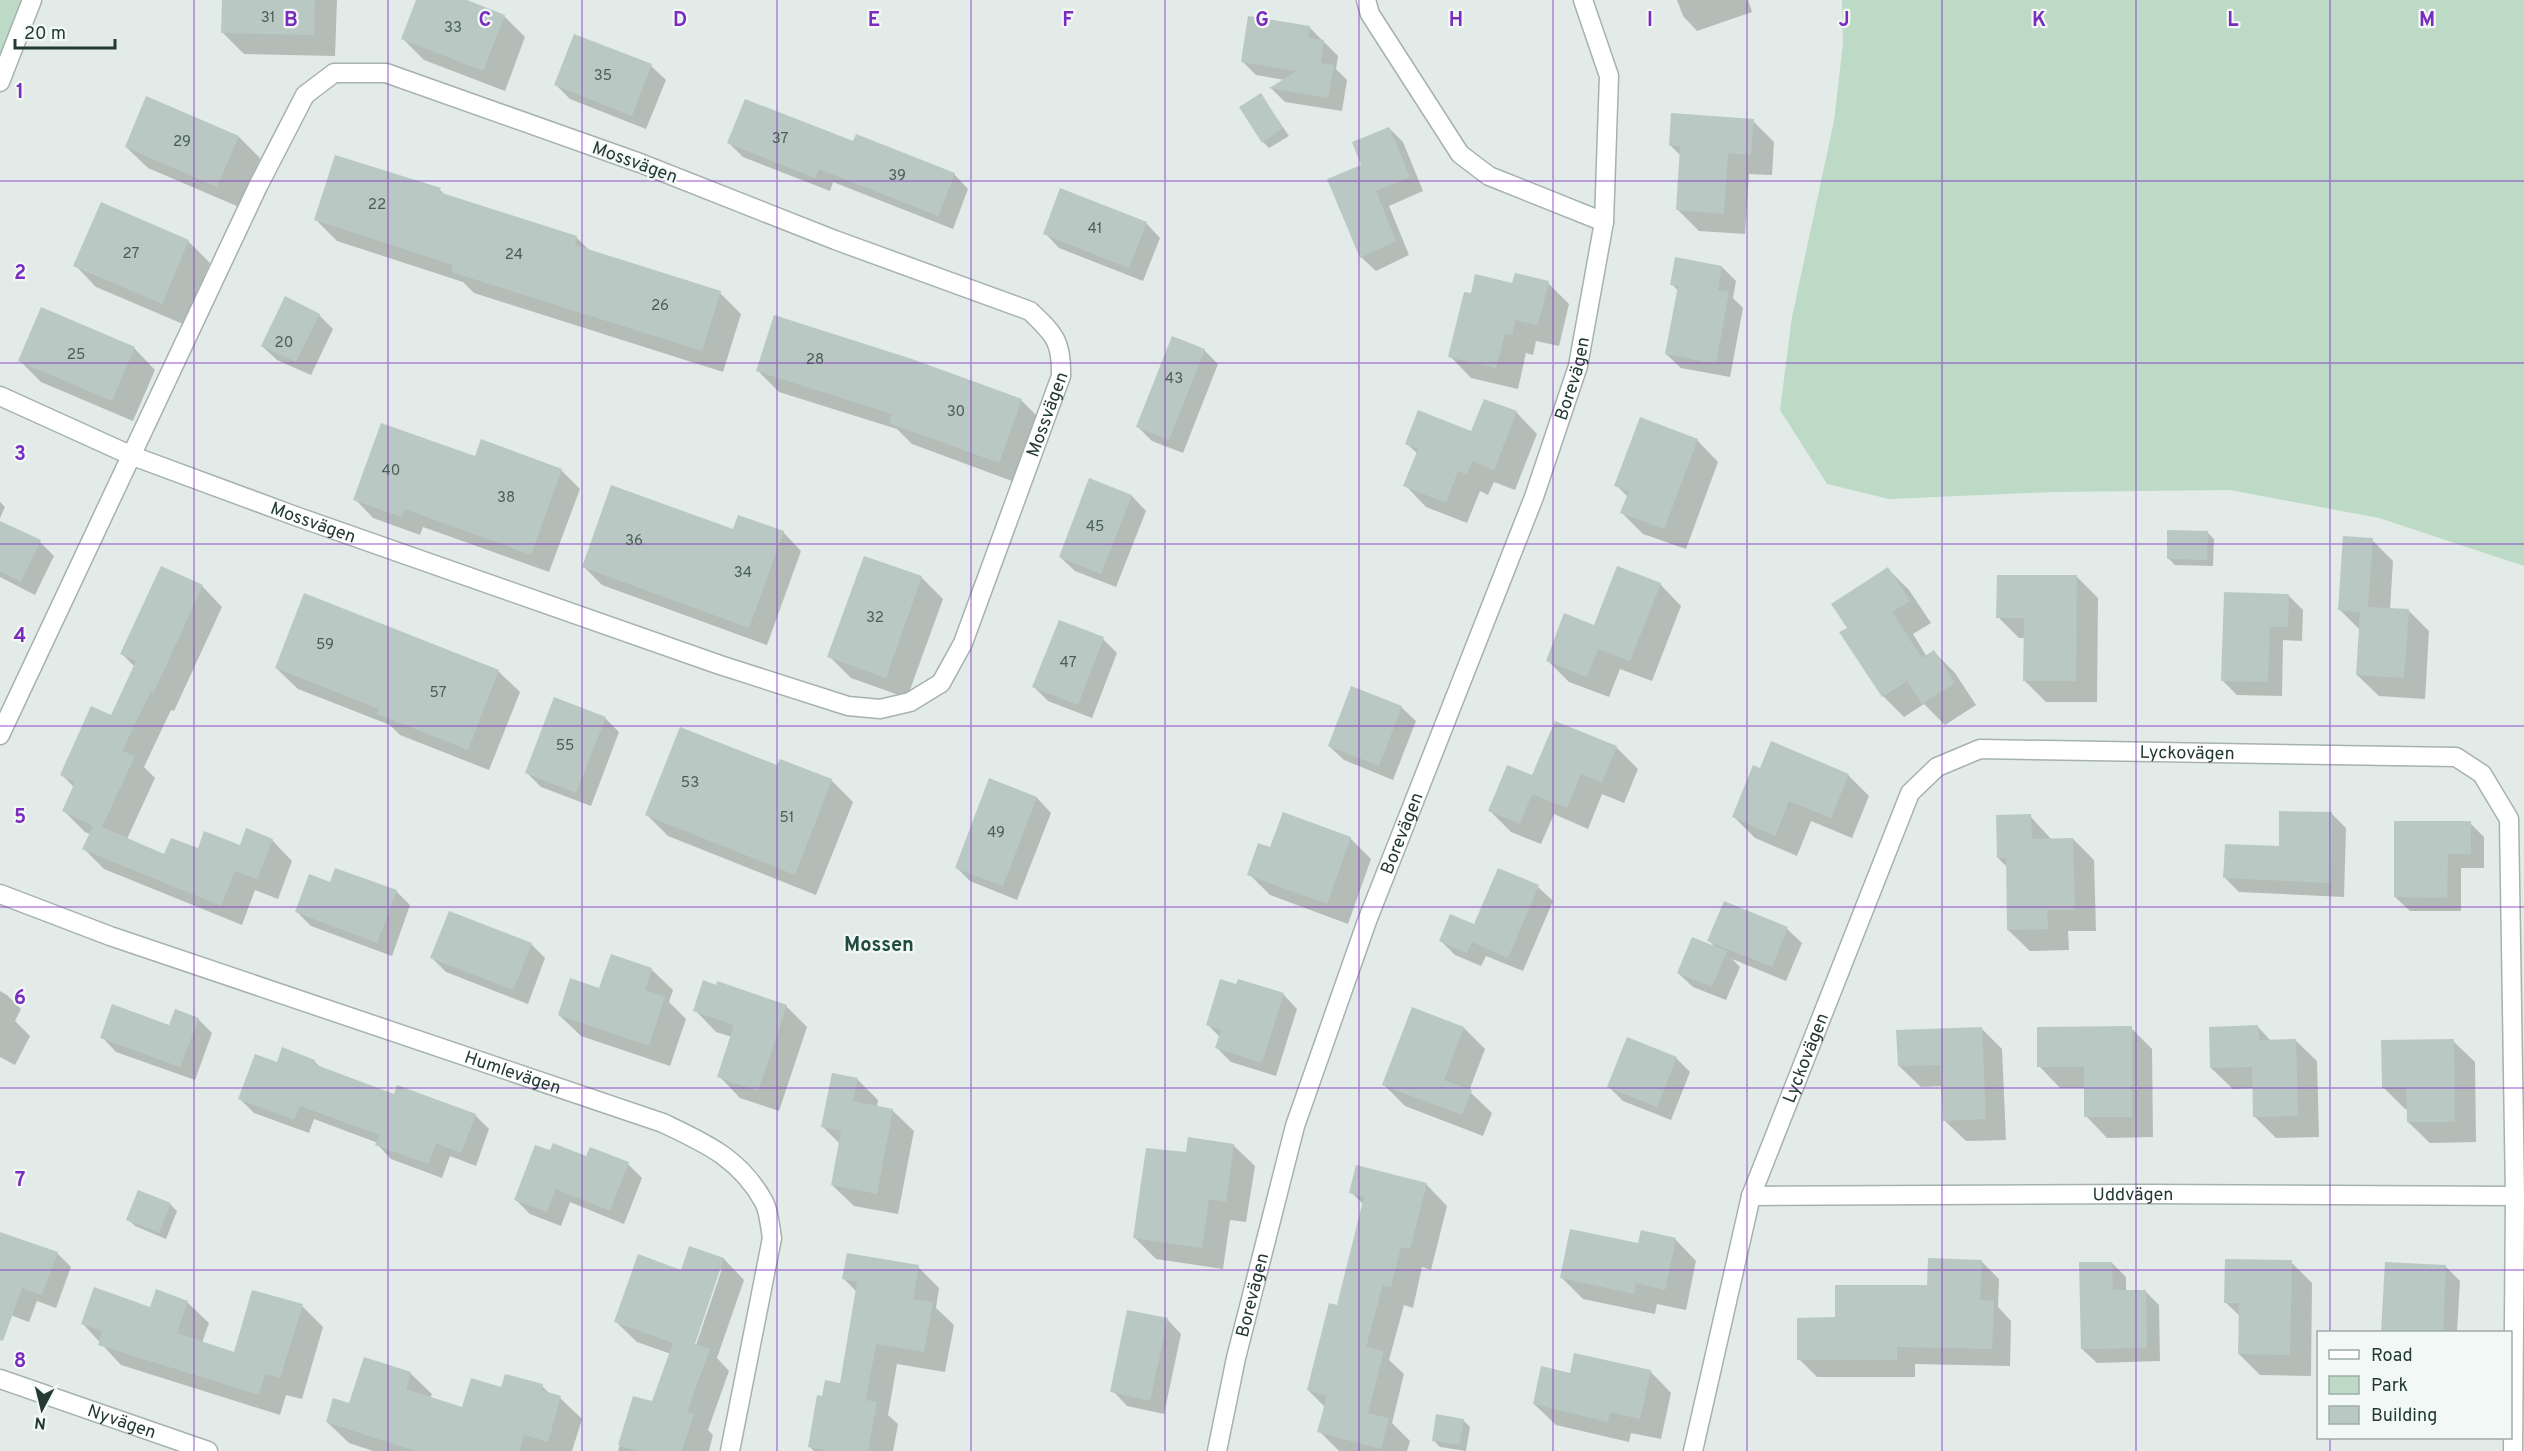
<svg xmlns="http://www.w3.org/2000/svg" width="2524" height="1451" viewBox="0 0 2524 1451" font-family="Overpass,sans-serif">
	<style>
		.green { fill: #bcdac5 }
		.shadow { fill: #0003; fill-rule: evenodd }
		.building { fill: #bac8c3 }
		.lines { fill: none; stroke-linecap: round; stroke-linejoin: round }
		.minor-casing { stroke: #a5b2ae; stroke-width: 21 }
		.minor { stroke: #fff; stroke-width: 18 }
		.grid { fill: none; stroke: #7b2cbf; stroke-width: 1.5; stroke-opacity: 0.55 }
		.labels { text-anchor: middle; stroke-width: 4.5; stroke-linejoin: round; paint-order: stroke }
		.number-label { font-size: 15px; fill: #495e58 }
		.street-label { font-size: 18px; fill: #233a34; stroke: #f2f8f5 }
		.neighbourhood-label { font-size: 20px; font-weight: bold; fill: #204b41; stroke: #f2f8f5 }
		.grid-label { font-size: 20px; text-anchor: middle; font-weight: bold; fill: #7b2cbf; stroke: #f2f8f5; stroke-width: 4.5; stroke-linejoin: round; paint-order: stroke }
	</style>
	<rect width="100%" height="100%" fill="#e2ebe7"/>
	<path class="green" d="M0,0H33L0,80Z
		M1842,0H2524V566L2379,518L2230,490L2053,492L1889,499L1827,484L1780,410L1792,317L1834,121L1843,43Z"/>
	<path class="shadow" d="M223,0H337L335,56L244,54L222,32Z
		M417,0H463L504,16L525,37L505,91L424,60L402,38Z
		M1677,0H1748L1752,12L1697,31L1683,16Z
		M1309,27L1338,56L1336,69L1347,80L1342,111L1285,102L1271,88L1285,80L1256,75L1242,61Z
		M575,36L651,66L666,80L646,129L570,99L556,85Z
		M1261,95L1289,136L1269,148L1263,142Z
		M1753,121L1774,142L1772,175L1749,174L1745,234L1699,231L1677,209L1681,156L1670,145Z
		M1389,128L1403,142L1423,191L1389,206L1409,255L1376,271L1361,257L1363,165Z
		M239,137L260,158L239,207L148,168L126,147Z
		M729,143H854L954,174L968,189L953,229L833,182L830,191L743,157Z
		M440,190L445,195L577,238L590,251L720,293L741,314L723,372L474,293L463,282L337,241L316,220Z
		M1146,223L1160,238L1143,281L1059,248L1045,233Z
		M188,241L210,263L183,324L96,287L75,265Z
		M1722,267L1736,281L1733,298L1743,308L1730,377L1681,368L1666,354L1678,291L1672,284Z
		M1548,283L1569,304L1559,346L1536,341L1533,355L1526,353L1518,389L1471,378L1450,356L1472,295L1513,285Z
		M319,315L333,329L311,375L277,360L262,346Z
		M134,348L155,370L133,421L41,382L20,361Z
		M1204,350L1218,364L1183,453L1152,441L1138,427Z
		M912,360L1022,401L1043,422L1020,484L912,444L897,429L779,392L758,371Z
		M1516,412L1537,434L1515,490L1494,482L1488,495L1480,491L1467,523L1426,507L1405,485L1418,454L1407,444L1472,433Z
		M1697,440L1718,462L1686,549L1643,534L1622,513L1628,497L1616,485Z
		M476,458L561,470L580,489L549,572L423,527L420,535L373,518L355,499Z
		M1090,480L1132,496L1146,511L1116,587L1075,571L1060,557Z
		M0,502L5,507L0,518Z
		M0,522L40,542L54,556L35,595L0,577Z
		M734,531L783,532L801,551L767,645L602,585L584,567Z
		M2207,532L2214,539L2213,566L2175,565L2168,558Z
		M2372,540L2393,561L2390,609L2408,610L2429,631L2425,699L2379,696L2357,675L2360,630L2340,610Z
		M865,558L922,578L943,599L907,698L851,678L829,656Z
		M1888,569L1909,590L1931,623L1913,634L1927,657L1934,652L1955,673L1976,705L1945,725L1924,704L1904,717L1883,696L1849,628Z
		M2077,577L2098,598L2097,702H2046L2024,680L2025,638H2019L1998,617Z
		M1660,584L1681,606L1652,681L1620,669L1609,697L1569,682L1548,661Z
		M202,586L222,607L174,711L171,710L144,767L155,778L127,839L165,856L198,850L241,847L272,840L292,861L278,899L255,890L242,925L104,869L84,849L90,834L85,832L64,811L75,788L62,775L112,717L135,667L122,654Z
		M2288,595L2303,610L2302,641L2283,640L2282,696L2237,695L2222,680Z
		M1103,639L1117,653L1092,718L1048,701L1034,687Z
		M276,668L498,671L520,692L489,770L400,735L390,725L298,689Z
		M1401,707L1416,721L1393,780L1344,760L1329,746Z
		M605,718L619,732L591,806L541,787L526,772Z
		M1556,723L1617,748L1638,769L1624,803L1602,794L1588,829L1554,814L1541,844L1511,832L1490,811L1533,777Z
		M780,761L832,781L853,802L816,895L668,836L647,815L778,767Z
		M1761,770L1848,775L1869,796L1852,838L1811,821L1797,856L1755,838L1734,817Z
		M990,780L1037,798L1051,813L1017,900L970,881L956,867Z
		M2331,813L2346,828L2344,897L2239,892L2225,878L2280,848Z
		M2030,816L2052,840L2073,839L2094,860L2096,931H2068L2069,950L2030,951L2008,930L2007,867L1998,858Z
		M2470,823L2484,837V868H2461V911H2410L2395,897Z
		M1350,838L1371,859L1348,924L1270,895L1249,874L1271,849Z
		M1499,870L1538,887L1553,901L1523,971L1486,956L1481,966L1455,955L1441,941L1475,926Z
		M331,884L396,891L410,905L392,956L311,926L297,912Z
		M1724,903L1787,929L1802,943L1786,981L1732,959L1740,967L1726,1000L1693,987L1678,973L1717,949L1709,941Z
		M531,944L545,958L528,1004L446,972L432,958Z
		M651,969L673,990L669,1002L686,1019L670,1066L581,1036L559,1015L600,990Z
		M0,991L7,995L21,1009L15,1021L30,1036L15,1065L0,1057Z
		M1283,994L1297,1009L1276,1076L1231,1062L1217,1048L1220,1037L1207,1024Z
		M786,1006L807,1027L779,1111L740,1098L719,1076L732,1037L716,1032L695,1010Z
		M198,1019L212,1033L195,1080L116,1052L102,1037L170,1027Z
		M2258,1027L2271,1041L2295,1040L2317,1061L2319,1137L2276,1138L2255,1117L2254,1088L2233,1089L2211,1068Z
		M1464,1028L1485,1049L1469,1091L1492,1113L1483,1136L1405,1106L1384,1085Z
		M1981,1028L2002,1049L2006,1140L1966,1141L1944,1120L1943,1086L1921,1087L1899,1066Z
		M2131,1028L2152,1049L2153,1137L2107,1138L2086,1116L2085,1088H2060L2039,1066Z
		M2453,1041L2475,1062L2476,1142L2430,1143L2408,1122V1109H2405L2384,1088Z
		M1676,1058L1690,1072L1671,1120L1623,1101L1609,1087Z
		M314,1061L322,1069L395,1096L475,1115L489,1129L476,1166L450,1156L442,1178L391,1159L377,1144L378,1143L314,1119L309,1133L254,1113L240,1099L278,1064Z
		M857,1079L878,1100L877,1107L892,1110L914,1131L898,1214L854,1206L832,1185L840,1144L823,1127Z
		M1233,1145L1255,1166L1246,1222L1230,1220L1223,1269L1156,1259L1134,1237L1187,1154Z
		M587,1158L628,1164L642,1178L624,1224L570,1202L561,1226L530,1214L515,1199Z
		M1426,1184L1447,1206L1431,1270L1422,1267L1413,1308L1404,1305L1389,1360L1404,1374L1392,1423L1410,1441L1407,1451H1339L1319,1431L1325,1407L1308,1390L1338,1307L1364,1205L1351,1192Z
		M170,1204L177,1211L166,1239L135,1226L128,1219Z
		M0,1233L57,1253L71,1267L56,1308L37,1301L29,1322L0,1311Z
		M1675,1239L1696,1261L1686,1310L1657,1304L1655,1314L1583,1299L1562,1278L1639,1244Z
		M690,1248L724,1259L744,1280L717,1358L729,1371L708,1430L713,1435L709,1451H618L634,1397L653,1403L671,1354L637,1342L616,1322L682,1272ZM719,1269H722L694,1351L691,1350Z
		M1981,1261L1999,1279L1998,1307L2011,1321L2010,1366L1915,1364V1377H1817L1799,1359L1836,1319L1929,1286Z
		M2291,1262L2312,1283L2311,1376L2260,1375L2239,1354L2240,1316L2225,1302Z
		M2112,1263L2126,1277V1291H2145L2159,1305L2160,1361L2097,1363L2082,1349Z
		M2387,1264L2446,1267L2460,1281L2457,1332H2383Z
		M918,1267L939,1288L936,1308L954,1325L945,1372L897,1364L888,1415L898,1424L893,1451H814L809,1446L824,1398L841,1385L857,1292L844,1279Z
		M187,1302L209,1323L202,1343L235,1353L302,1306L323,1327L302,1399L286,1395L280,1415L121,1365L83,1324Z
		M1167,1319L1181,1334L1164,1414L1127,1406L1113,1391Z
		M1650,1371L1671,1393L1661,1439L1631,1433L1629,1442L1556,1425L1534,1404L1571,1374Z
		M410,1373L432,1394L430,1398L463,1408L502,1389L542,1386L551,1395L560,1398L582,1419L572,1451H373L349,1443L327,1422L350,1405Z
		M1463,1420L1470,1427L1466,1451L1440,1447L1433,1440Z"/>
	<path class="building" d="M222,0H315L314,35L221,33Z
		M416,0H467L505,15L483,71L401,39Z
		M1248,16L1310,26L1308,38L1324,40L1321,63L1334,65L1328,98L1269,88L1297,71L1241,62Z
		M574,34L652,64L632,116L554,85Z
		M1261,93L1283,128L1262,143L1239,107Z
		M146,96L239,136L217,187L125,147Z
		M745,99L853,141L856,134L955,173L938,216L819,169L815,178L727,143Z
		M1671,113L1754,119L1751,155L1728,153L1724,214L1676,210L1680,146H1669Z
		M1389,127L1410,177L1376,191L1396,241L1360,258L1327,179L1361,165L1352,142Z
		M335,155L441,188L439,192L577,236L575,245L721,291L702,351L451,272L453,265L314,220Z
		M1060,188L1147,222L1129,268L1043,234Z
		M101,202L189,240L162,304L73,266Z
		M1675,257L1722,266L1718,290L1729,292L1716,364L1665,354L1678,286L1670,285Z
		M1515,273L1549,281L1538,325L1515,320L1512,335L1505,333L1496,368L1448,357L1464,292L1471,293L1475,274L1512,283Z
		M285,296L320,314L296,362L261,346Z
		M41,307L135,347L112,401L18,361Z
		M774,315L912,359L1022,399L999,463L889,423L892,414L756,371Z
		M1172,336L1205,349L1169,440L1136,427Z
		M1484,399L1517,411L1494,470L1472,461L1467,474L1458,471L1446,503L1403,486L1418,449L1405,444L1418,410L1471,431Z
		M1640,417L1698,439L1664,529L1620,513L1629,491L1614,486Z
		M381,423L475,456L481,439L562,469L531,555L405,509L402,517L353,500Z
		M1089,478L1132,495L1101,574L1059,557Z
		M611,485L733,529L738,515L784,531L749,628L582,567Z
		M0,521L41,540L21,582L0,571Z
		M2167,530L2208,531L2207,560L2167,559Z
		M2343,536L2373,538L2368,607L2409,609L2404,678L2356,675L2360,612L2338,610Z
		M864,556L922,576L886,678L827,657Z
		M161,566L203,585L154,692L151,691L122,751L135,756L102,827L164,854L171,838L198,848L204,831L240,845L246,828L273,839L257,879L235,871L221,906L82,849L93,826L62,811L75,782L60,775L91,706L111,715L136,661L120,654Z
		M1617,566L1661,583L1630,661L1598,649L1587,677L1546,661L1564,613L1594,625Z
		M1888,567L1910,601L1892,612L1922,658L1934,650L1955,683L1922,704L1907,681L1882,697L1839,632L1847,628L1831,604Z
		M1997,575H2077L2076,681H2023L2024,618H1996Z
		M2224,592L2289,594L2288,627H2270L2268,682L2221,681Z
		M304,593L499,670L468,750L377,714L379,709L275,668Z
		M1059,620L1104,637L1078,705L1032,687Z
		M1351,686L1402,706L1379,766L1328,746Z
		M554,697L606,717L576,793L525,773Z
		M1555,721L1617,746L1602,783L1581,774L1567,808L1532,794L1520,824L1488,811L1507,765L1532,775Z
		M680,727L777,765L780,759L832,779L795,875L645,815Z
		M1771,741L1849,774L1831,818L1789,801L1775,836L1732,817L1753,765L1760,768Z
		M989,778L1037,797L1003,886L955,868Z
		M2279,811L2332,812L2331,883L2223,878L2225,844L2279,846Z
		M1283,812L1351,837L1327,904L1247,875L1258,843L1270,847Z
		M2031,814L2032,839L2073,838L2075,910H2047L2048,929L2007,930L2006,858H1997L1996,815Z
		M2394,821H2471V854H2448L2447,898L2394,897Z
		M335,868L397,890L377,943L295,912L309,874L330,882Z
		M1498,868L1539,885L1508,958L1472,942L1467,953L1439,941L1450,914L1474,924Z
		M1724,901L1788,927L1772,967L1707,941Z
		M449,911L532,943L513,990L430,958Z
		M1692,937L1727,951L1712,987L1677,973Z
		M611,954L652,968L645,990L665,997L649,1046L558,1015L570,978L599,988Z
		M1220,979L1236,984L1238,979L1284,993L1262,1063L1215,1048L1221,1030L1206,1025Z
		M703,980L716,985L717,981L787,1005L758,1091L717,1077L734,1025L693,1011Z
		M112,1004L169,1025L175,1009L199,1018L180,1067L100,1038Z
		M1412,1007L1464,1027L1444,1080L1472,1090L1462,1115L1382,1085Z
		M2258,1025L2259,1040L2296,1039L2298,1116L2253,1117L2252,1067L2210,1068L2209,1027Z
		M2132,1026V1117H2084V1067H2037V1027Z
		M1982,1027L1986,1119L1943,1121L1940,1065L1898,1066L1896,1030Z
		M1627,1037L1677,1057L1657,1107L1607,1087Z
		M2454,1039L2455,1122H2407L2406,1088H2382L2381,1040Z
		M282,1047L315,1060L314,1064L394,1094L397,1085L476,1114L461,1153L436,1143L428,1164L375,1145L379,1135L300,1106L294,1120L238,1099L255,1054L277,1062Z
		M832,1073L858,1078L853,1101L893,1109L877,1194L831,1185L841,1131L821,1127Z
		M1188,1137L1234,1144L1226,1202L1209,1199L1202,1248L1133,1238L1146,1148L1186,1152Z
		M553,1143L586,1156L590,1147L629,1162L610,1211L556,1189L547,1212L514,1200L535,1145L550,1150Z
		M1356,1165L1427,1183L1410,1249L1401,1247L1391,1287L1383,1285L1366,1347L1384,1351L1368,1413L1389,1418L1381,1449L1317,1432L1327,1396L1307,1390L1329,1303L1337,1305L1364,1197L1349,1193Z
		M138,1190L171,1203L159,1233L126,1220Z
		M1570,1229L1638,1243L1641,1230L1676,1238L1665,1290L1636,1283L1634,1294L1560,1278Z
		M0,1232L58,1252L42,1295L22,1288L3,1341L0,1340Z
		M689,1246L724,1258L695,1344L710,1349L687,1412L694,1414L682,1451H637L618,1445L633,1396L652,1401L673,1343L614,1322L638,1254L681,1270Z
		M847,1253L919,1265L913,1299L933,1302L924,1352L876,1344L866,1400L877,1402L868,1451H829L808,1447L817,1395L822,1396L825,1380L840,1383L857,1282L842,1279Z
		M1928,1258L1982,1260L1980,1300L1994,1301L1992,1349L1897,1347V1360H1797V1318L1835,1317V1285H1927Z
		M2225,1259L2292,1260L2290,1355L2238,1354L2239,1303H2224Z
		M2079,1262H2112L2113,1290H2146L2147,1348L2081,1349Z
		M2385,1262L2446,1265L2443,1332H2381Z
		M94,1287L150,1307L156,1289L188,1301L177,1333L234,1352L252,1290L303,1304L280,1378L265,1374L259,1395L98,1345L102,1331L81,1324Z
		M1127,1310L1168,1318L1150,1401L1110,1392Z
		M1574,1353L1651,1370L1640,1419L1610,1412L1608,1422L1533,1404L1541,1366L1570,1373Z
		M364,1357L411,1372L406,1389L462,1407L471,1378L501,1387L505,1374L543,1384L541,1390L561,1396L548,1442L524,1435L519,1451H415L326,1422L333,1398L349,1403Z
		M1436,1414L1464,1419L1459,1445L1432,1441Z"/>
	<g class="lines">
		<g class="minor-casing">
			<g id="minor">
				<path d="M1366,0L1370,14L1460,154L1489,176L1604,222"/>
				<path d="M0,82L32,0"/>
				<path id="s1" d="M0,396L130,455L298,517L720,665L848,706L880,709L910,702L941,683L963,643L1061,376C1062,341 1054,334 1030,311L835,240L640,163L386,73H334L305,95L258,186L0,735"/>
				<path id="s2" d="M0,894L110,936L663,1123C705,1143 740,1158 764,1202C769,1211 770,1227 772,1238L730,1451"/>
				<path id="s3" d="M1751,1196L2144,1194L2515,1196"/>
				<path id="s4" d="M0,1379L208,1451"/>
				<path id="s5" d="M1217,1451L1236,1358L1295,1126L1367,921L1534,497L1578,366L1604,222L1609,76L1583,0"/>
				<path id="s6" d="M1693,1451L1751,1196L1910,793L1937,767L1980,749L2456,757L2482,774L2509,819L2515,1196L2513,1451"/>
			</g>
		</g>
		<use href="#minor" class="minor"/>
	</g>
	<path class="grid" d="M194,0V1451M388,0V1451M582,0V1451M777,0V1451M971,0V1451M1165,0V1451M1359,0V1451M1553,0V1451M1747,0V1451M1942,0V1451M2136,0V1451M2330,0V1332M0,181H2524M0,363H2524M0,544H2524M0,726H2524M0,907H2524M0,1088H2524M0,1270H2524M2330,1438V1451"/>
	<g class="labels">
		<g class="number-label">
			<text x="268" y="22">31</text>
			<text x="453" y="32">33</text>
			<text x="603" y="80">35</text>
			<text x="780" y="143">37</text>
			<text x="182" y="146">29</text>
			<text x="897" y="180">39</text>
			<text x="377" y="209">22</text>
			<text x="1095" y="233">41</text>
			<text x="131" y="258">27</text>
			<text x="514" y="259">24</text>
			<text x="660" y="310">26</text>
			<text x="284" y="347">20</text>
			<text x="76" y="359">25</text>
			<text x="815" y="364">28</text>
			<text x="1174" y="383">43</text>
			<text x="956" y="416">30</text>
			<text x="391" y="475">40</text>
			<text x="506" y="502">38</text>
			<text x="1095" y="531">45</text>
			<text x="634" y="545">36</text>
			<text x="743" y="577">34</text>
			<text x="875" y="622">32</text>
			<text x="325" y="649">59</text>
			<text x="1068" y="667">47</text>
			<text x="438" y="697">57</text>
			<text x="565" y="750">55</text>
			<text x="690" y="787">53</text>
			<text x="787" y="822">51</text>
			<text x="996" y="837">49</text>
		</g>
		<g class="street-label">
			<text transform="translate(635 162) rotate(20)" y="6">Mossvägen</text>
			<text dy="6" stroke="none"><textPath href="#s5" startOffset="1132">Borevägen</textPath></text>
			<text dy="6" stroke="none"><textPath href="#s1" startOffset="1292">Mossvägen</textPath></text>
			<text dy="6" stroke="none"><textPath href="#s1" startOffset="338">Mossvägen</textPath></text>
			<text dy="6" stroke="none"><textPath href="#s6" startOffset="986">Lyckovägen</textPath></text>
			<text dy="6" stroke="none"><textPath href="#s5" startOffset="646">Borevägen</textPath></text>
			<text dy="6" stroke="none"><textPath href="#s6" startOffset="410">Lyckovägen</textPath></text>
			<text dy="6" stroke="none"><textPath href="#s2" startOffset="543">Humlevägen</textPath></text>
			<text dy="6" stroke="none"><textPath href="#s3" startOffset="382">Uddvägen</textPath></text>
			<text dy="6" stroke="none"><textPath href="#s5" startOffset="160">Borevägen</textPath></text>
			<text dy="6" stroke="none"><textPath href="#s4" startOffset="129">Nyvägen</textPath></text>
		</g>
		<g class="neighbourhood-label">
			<text x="879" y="951">Mossen</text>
		</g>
	</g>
	<g class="grid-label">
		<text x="291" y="26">B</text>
		<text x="485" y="26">C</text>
		<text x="680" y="26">D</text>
		<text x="874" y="26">E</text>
		<text x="1068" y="26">F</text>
		<text x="1262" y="26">G</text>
		<text x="1456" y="26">H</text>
		<text x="1650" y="26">I</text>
		<text x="1844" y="26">J</text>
		<text x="2039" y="26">K</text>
		<text x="2233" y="26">L</text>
		<text x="2427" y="26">M</text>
		<text x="20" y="98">1</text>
		<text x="20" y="279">2</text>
		<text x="20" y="460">3</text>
		<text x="20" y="642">4</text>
		<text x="20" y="823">5</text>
		<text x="20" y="1004">6</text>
		<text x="20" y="1186">7</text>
		<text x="20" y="1367">8</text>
	</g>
	<rect x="2317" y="1331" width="195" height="108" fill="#f2f8f5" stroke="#9faca8" stroke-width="1.5"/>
	<rect x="2329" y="1350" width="30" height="9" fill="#ffffff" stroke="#9faca8" stroke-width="1.5"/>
	<text x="2371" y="1361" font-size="18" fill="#233a34">Road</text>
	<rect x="2329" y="1376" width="30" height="18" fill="#bcdac5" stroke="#9faca8" stroke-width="1.5"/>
	<text x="2371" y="1391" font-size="18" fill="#233a34">Park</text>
	<rect x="2329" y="1406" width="30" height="18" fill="#bac8c3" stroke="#9faca8" stroke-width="1.5"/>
	<text x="2371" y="1421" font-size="18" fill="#233a34">Building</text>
	<g transform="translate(42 1409) rotate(187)" stroke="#f2f8f5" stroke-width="4.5" paint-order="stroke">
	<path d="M0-4.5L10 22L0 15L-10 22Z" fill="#233a34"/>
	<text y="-9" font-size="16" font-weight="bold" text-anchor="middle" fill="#233a34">N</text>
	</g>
	<path d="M15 39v9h100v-9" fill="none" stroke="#233a34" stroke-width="3"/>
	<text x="24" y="39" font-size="18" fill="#233a34" stroke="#f2f8f5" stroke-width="4.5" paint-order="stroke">20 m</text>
</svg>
